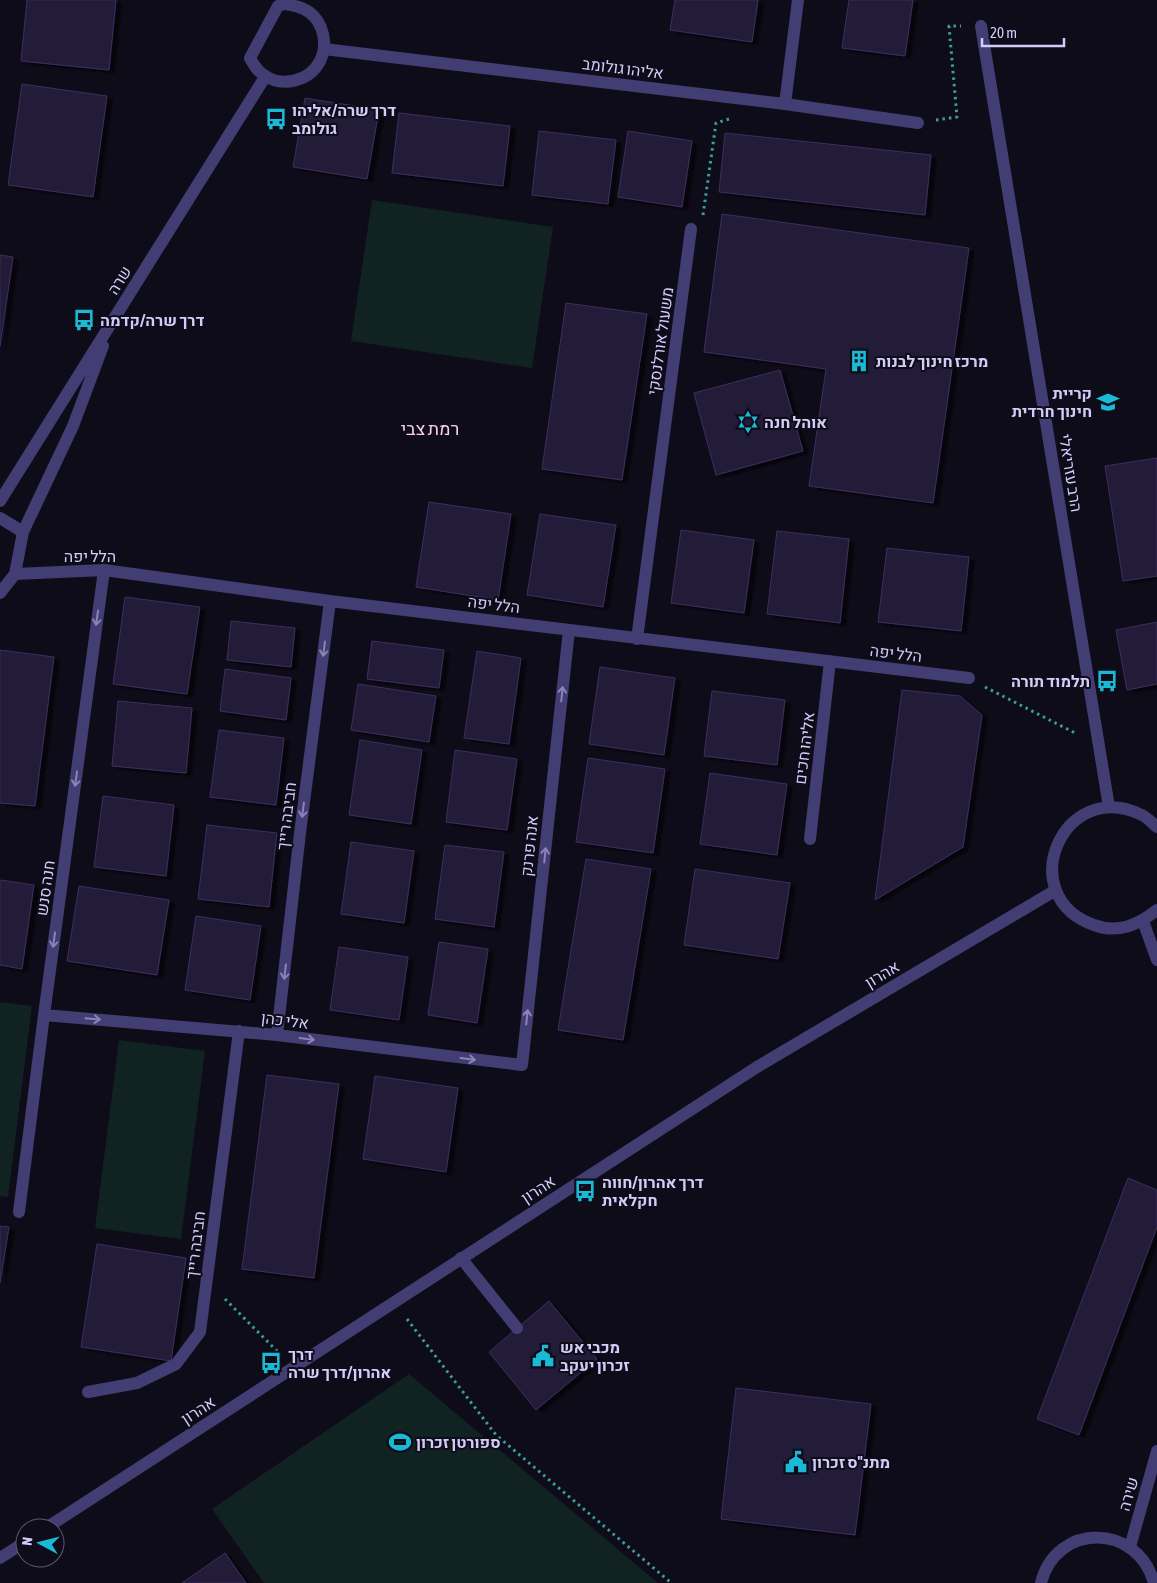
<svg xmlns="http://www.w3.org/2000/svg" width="1157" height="1583" viewBox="0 0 1157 1583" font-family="'Asap Condensed',Heebo,sans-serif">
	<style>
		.green { fill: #102222 }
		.building { fill: #221b38; stroke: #3c2f61; filter: url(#shadow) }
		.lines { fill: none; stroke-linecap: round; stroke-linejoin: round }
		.path { stroke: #3a9e9d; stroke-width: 3; stroke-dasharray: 2.5 4; stroke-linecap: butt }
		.service { stroke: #423d73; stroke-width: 12 }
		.minor { stroke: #423d73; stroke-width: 12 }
		.tertiary { stroke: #423d73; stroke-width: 12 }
		.oneway { stroke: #8a84b6 }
		.labels { text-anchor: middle; stroke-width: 4; stroke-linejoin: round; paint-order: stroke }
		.street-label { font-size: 16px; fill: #d3cbf9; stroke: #0f0c19 }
		.poi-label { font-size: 16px; font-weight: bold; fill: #d3cbf9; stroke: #0f0c19; text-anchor: start }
		.neighbourhood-label { font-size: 18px; fill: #f9cde7; stroke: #0f0c19 }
	</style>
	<defs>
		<filter id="shadow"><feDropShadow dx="5.5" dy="3" stdDeviation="1" flood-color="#0009"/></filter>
	</defs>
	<rect width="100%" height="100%" fill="#0f0c19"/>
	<path class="green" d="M372,200L553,227L532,368L351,341Z
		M0,1002L32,1006L8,1197L0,1196Z
		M119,1040L205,1051L181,1239L95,1228Z
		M409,1374L658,1583H264L212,1509Z"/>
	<path class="building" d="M27,0H116L109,70L21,61Z
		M675,0H758L752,42L670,30Z
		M849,0H913L905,56L842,48Z
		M22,84L107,96L93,197L8,185Z
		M305,98L379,110L367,179L293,167Z
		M399,113L510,126L503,186L392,173Z
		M539,131L616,140L608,204L532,195Z
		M628,131L692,141L682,207L618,197Z
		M725,133L931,155L925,215L719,192Z
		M722,214L969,248L933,503L809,486L826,369L704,352Z
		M0,255L13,257L0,346Z
		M566,303L647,314L622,480L542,469Z
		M780,370L803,451L716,475L694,393Z
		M1157,458V576L1123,581L1105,466Z
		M429,502L511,514L498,600L416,587Z
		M540,514L616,525L603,607L527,595Z
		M681,530L754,540L744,613L671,603Z
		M777,531L849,539L840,623L767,614Z
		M887,548L969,557L961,631L878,622Z
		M125,597L200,607L187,694L113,684Z
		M231,621L295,628L291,667L227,660Z
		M1157,622V684L1127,690L1116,630Z
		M372,641L444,650L439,688L367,679Z
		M0,650L54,657L35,806L0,803Z
		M477,651L521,658L509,744L464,738Z
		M600,667L675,678L664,755L589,744Z
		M225,669L291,678L286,720L220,711Z
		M358,684L436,696L429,742L351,730Z
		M902,690L960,696L982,715L963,847L875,900Z
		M712,691L785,700L777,765L704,756Z
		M118,701L192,708L186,773L112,766Z
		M219,730L284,738L276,805L210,797Z
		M360,740L422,750L411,824L349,815Z
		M455,750L517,759L507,830L446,822Z
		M588,758L665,769L653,853L576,842Z
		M710,773L787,784L777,855L700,844Z
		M103,796L174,805L166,876L94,867Z
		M207,825L277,833L269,907L198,899Z
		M351,842L414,851L404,923L341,914Z
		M445,845L504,852L494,927L435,919Z
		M586,859L651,869L623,1040L558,1030Z
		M695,869L790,883L778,959L684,945Z
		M0,880L34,885L22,969L0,965Z
		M79,886L169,900L157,975L67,961Z
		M196,916L261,926L250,1000L185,990Z
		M439,942L488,949L477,1023L428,1015Z
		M339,947L408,957L399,1020L330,1010Z
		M267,1075L339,1084L314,1278L242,1269Z
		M375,1076L458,1088L446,1172L363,1159Z
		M1128,1178L1157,1190V1227L1079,1435L1037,1419Z
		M0,1226L9,1227L0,1283Z
		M97,1244L186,1258L171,1361L81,1347Z
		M549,1301L597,1359L536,1410L489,1352Z
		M736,1388L871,1404L855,1535L721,1519Z
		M225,1553L246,1583H182Z"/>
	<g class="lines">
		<path class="path" d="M936,120L957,117L949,26H961
			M703,215L716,123L729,119
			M985,687L1077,734
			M225,1299L279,1353
			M407,1319L496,1435L669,1581L673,1583"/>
		<path class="service" d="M461,1258L517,1328"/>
		<path class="minor" d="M284,4C293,5 302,7 309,12C324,23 328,45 320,61C310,81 282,88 264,75C257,71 254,65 250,58L278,6Z
			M981,26L1109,807
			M324,49L785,104L918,123
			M785,104L798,0
			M0,501L265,77
			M0,518L23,532L15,574L0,593
			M23,532L73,426L103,346
			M15,574L104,570L330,601L969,678
			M637,639L691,229
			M810,839L830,661
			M1143,921L1157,960
			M44,1015L277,1035L522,1065L569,630
			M277,1035L300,833L330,601
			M19,1212L44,1015L104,570
			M88,1392L137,1383L176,1364L200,1332L239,1031
			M1130,1547L1157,1451
			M1041,1583C1056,1522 1138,1523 1154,1583"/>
		<path class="tertiary" d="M1157,827C1152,823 1148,818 1142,815C1063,776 1012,896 1094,925C1118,934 1138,925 1157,910
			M46,1528L757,1067L1056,890
			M0,1558L25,1542"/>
	</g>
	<defs><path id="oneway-shaft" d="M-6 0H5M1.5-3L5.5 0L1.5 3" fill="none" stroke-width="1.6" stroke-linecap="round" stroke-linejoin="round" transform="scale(1.25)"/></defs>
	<g class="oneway">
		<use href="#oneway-shaft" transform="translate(97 618) rotate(98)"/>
		<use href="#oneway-shaft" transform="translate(324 649) rotate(97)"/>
		<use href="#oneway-shaft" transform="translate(562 694) rotate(-84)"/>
		<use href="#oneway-shaft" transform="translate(76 779) rotate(98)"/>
		<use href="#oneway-shaft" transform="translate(303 810) rotate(97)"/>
		<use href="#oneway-shaft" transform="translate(545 855) rotate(-84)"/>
		<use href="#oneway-shaft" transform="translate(54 940) rotate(98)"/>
		<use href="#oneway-shaft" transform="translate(285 972) rotate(97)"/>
		<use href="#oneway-shaft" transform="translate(527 1017) rotate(-84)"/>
		<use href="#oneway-shaft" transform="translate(93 1019) rotate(5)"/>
		<use href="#oneway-shaft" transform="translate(307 1039) rotate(7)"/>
		<use href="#oneway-shaft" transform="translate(468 1059) rotate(7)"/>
	</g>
	<defs>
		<g id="bus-bare" transform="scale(1.725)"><path d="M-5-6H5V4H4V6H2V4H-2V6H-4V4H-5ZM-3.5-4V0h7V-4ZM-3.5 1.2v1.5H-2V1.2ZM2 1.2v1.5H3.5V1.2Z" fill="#1abad6" stroke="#0f0c19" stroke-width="2.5" paint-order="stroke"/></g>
		<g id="building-bare" transform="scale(1.725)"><path d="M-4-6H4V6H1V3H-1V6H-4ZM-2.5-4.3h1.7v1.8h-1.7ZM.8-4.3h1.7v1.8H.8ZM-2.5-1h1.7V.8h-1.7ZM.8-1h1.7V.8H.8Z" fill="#1abad6" stroke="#0f0c19" stroke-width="2.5" paint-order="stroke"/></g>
		<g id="school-bare" transform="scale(1.725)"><path d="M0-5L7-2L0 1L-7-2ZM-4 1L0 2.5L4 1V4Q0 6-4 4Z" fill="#1abad6" stroke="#0f0c19" stroke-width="2.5" paint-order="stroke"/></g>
		<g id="synagogue-bare" transform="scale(1.725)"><path d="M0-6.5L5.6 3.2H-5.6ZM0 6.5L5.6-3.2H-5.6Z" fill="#1abad6" stroke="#0f0c19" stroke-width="2.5" paint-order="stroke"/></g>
		<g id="civic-bare" transform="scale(1.725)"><path d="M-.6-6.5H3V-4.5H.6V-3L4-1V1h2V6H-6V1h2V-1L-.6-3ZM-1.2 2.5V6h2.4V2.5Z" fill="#1abad6" stroke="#0f0c19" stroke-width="2.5" paint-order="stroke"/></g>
		<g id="stadium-bare" transform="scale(1.725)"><path d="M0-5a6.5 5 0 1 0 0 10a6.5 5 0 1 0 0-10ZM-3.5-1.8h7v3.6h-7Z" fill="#1abad6" stroke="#0f0c19" stroke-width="2.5" paint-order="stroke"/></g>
	</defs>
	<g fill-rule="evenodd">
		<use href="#bus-bare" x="276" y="119"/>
		<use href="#bus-bare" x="84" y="320"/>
		<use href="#building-bare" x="859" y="361"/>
		<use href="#school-bare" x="1108" y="402"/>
		<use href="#synagogue-bare" x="748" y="422"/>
		<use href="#bus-bare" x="1107" y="681"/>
		<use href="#bus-bare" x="585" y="1191"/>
		<use href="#civic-bare" x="543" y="1356"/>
		<use href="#bus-bare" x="271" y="1363"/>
		<use href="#stadium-bare" x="400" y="1442"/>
		<use href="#civic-bare" x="796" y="1462"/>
	</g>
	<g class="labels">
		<g class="street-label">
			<text transform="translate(623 68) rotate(7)" y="6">אליהו גולומב</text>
			<text transform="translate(119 280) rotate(-58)" y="6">שרה</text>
			<text transform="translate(660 341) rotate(-82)" y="6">משעול אורלנסקי</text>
			<text transform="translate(1071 473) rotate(81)" y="6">הרב עזריאלי</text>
			<text x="90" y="562">הלל יפה</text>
			<text transform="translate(494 604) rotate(7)" y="6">הלל יפה</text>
			<text transform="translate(896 653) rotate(7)" y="6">הלל יפה</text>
			<text transform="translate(804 748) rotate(-83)" y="6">אליהו חכים</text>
			<text transform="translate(286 816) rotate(-83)" y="6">חביבה רייך</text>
			<text transform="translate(529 846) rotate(-84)" y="6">אנה פרנק</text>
			<text transform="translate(45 888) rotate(-82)" y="6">חנה סנש</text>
			<text transform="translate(882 974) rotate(-31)" y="6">אהרון</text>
			<text transform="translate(285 1020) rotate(7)" y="6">אלי כהן</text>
			<text transform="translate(538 1189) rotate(-33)" y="6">אהרון</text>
			<text transform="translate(195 1245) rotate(-83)" y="6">חביבה רייך</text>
			<text transform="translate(198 1410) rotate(-33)" y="6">אהרון</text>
			<text transform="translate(1128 1494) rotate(-74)" y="6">שירה</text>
		</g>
		<g class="poi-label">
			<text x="292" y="116">דרך שרה/אליהו<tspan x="292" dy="18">גולומב</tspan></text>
			<text x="100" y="326">דרך שרה/קדמה</text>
			<text x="876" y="367">מרכז חינוך לבנות</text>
			<text x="1092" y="399" text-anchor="end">קריית<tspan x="1092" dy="18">חינוך חרדית</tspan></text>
			<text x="764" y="428">אוהל חנה</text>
			<text x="1090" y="687" text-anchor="end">תלמוד תורה</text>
			<text x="602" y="1188">דרך אהרון/חווה<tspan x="602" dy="18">חקלאית</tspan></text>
			<text x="560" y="1353">מכבי אש<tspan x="560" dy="18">זכרון יעקב</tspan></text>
			<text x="288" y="1360">דרך<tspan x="288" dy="18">אהרון/דרך שרה</tspan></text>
			<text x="416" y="1448">ספורטן זכרון</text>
			<text x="812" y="1468">מתנ"ס זכרון</text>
		</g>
		<g class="neighbourhood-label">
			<text x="430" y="435">רמת צבי</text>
		</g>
	</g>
	<g transform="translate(40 1543) rotate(277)"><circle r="24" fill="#0f0c19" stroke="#5d5873"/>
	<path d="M0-4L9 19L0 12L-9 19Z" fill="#1abad6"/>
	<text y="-8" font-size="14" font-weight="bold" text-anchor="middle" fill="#d3cbf9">N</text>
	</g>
	<path d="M982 38v8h82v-8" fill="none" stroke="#d3cbf9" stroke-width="2.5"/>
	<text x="990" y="38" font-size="15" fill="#d3cbf9" stroke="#0f0c19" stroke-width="4" paint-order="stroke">20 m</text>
</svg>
